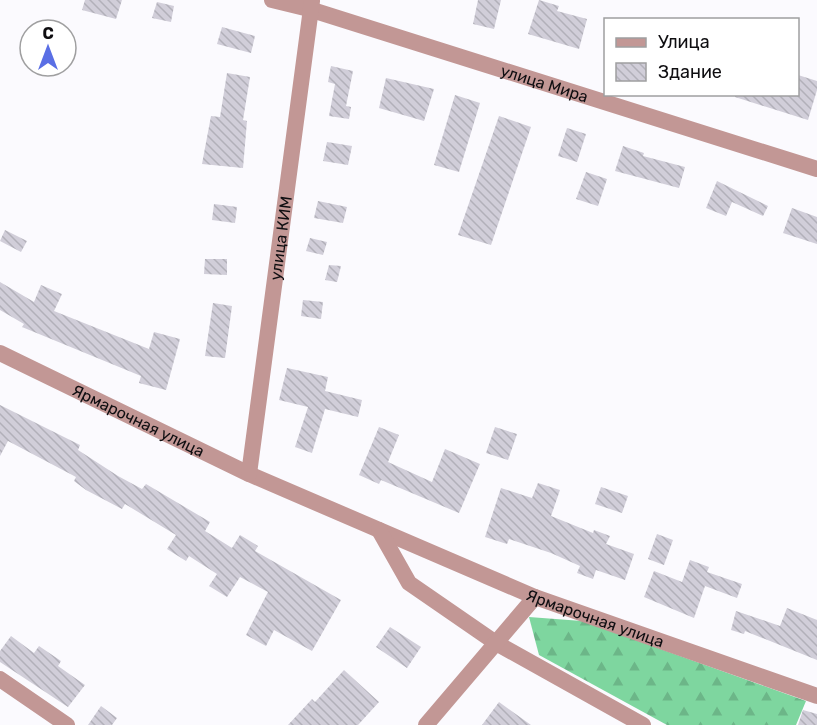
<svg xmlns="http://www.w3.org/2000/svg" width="817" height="725" viewBox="0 0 817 725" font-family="Rubik,sans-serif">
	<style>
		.forest { fill: url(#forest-firs) }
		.building { fill: url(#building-back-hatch) }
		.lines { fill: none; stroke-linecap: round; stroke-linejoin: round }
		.minor { stroke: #c29795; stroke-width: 16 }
		.labels { text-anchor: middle; stroke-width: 5; stroke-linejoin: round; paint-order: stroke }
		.street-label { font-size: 16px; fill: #0f0e11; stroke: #fff }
	</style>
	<defs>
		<pattern id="forest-firs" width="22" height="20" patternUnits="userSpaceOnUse" patternTransform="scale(1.5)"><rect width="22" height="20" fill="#7ed69f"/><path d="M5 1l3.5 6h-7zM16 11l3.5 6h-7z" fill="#6cb688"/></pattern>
		<pattern id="building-back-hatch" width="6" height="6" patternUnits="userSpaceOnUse" patternTransform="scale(1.5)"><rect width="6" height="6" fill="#d1ced9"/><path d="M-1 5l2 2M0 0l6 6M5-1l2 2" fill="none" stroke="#b2b0b9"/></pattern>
	</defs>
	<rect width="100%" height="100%" fill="#fbfafe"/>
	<path class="forest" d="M529,617L582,621L806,701L796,725H667L539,655Z"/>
	<path class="building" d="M85,0H122L116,19L82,10Z
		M478,0H501L494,29L473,24Z
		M539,0L559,6L557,11L587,19L579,49L528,34Z
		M157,2L174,6L171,22L152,18Z
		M222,27L255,36L251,53L217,44Z
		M331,66L353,71L346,106L351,107L349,119L329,116L335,84L328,82Z
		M227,73L250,77L243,120L247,121L243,168L202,164L211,116L220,117Z
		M798,75L817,81V90L808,120L735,97V94H798Z
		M386,78L434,89L424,121L379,108Z
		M455,95L480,103L459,172L434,165Z
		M499,116L531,127L491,245L458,235Z
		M567,128L586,134L577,162L558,156Z
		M327,142L352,146L348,165L323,161Z
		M623,146L644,153L643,156L685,167L679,188L615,171Z
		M586,172L607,179L598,206L576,199Z
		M717,181L768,206L763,216L732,202L726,216L706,208Z
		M318,201L347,207L343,223L314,218Z
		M214,204L237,207L235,223L212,220Z
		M792,208L817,217V244L783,233Z
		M5,230L27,241L21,252L0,241Z
		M310,238L327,242L323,255L306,251Z
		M205,259H227V275L204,274Z
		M329,265L341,266L337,282L325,280Z
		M0,282L34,302L41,285L62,294L54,311L149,349L154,332L180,339L166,390L139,383L141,376L22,327L24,324L0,310Z
		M303,300L323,302L321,319L301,316Z
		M213,303L232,306L225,358L205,356Z
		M287,368L328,377L325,391L362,400L358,417L325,409L312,453L295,447L308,407L279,400Z
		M0,405L80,445L78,450L118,476L142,489L146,484L210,522L205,531L232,548L240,535L258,546L255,551L341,600L312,651L274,630L266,646L246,635L268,592L240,577L227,597L209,586L217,574L189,556L186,561L167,549L176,535L125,504L122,509L86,490L74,481L76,477L8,441L0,456Z
		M379,427L399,435L388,462L432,482L445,449L480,464L459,513L381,480L379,484L359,475Z
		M495,427L517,434L508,460L486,453Z
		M538,483L560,490L551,516L593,533L594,530L610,536L606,544L634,554L625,580L596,570L593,579L577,573L580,566L551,553L509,539L507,544L485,537L501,488L532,498Z
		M601,487L628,496L622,513L595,504Z
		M657,534L673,540L664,565L648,559Z
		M690,560L709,567L707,572L742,584L737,598L705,586L694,618L644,597L654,571L682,582Z
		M787,608L817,620V660L745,631L744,634L731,630L736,611L780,626Z
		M390,627L421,647L407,668L376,647Z
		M11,636L34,653L39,646L61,661L58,666L85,685L68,707L0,662V651Z
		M344,670L379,702L358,725H288L312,699L315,702Z
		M499,702L531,725H482Z
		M101,706L117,718L112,725H88Z
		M803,710L817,714V725H798Z"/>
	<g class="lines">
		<g class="minor">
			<path id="s1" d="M272,0L309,9L817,169"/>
			<path id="s2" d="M0,353L249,474L535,597L817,696"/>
			<path id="s3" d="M249,474L312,1"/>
			<path d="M379,530L409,583L496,643L643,725"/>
			<path d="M0,679L67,725"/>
			<path d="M426,725L535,597"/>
		</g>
	</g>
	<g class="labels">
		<g class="street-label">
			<text dy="6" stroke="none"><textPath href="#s1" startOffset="285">улица Мира</textPath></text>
			<text dy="6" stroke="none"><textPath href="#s3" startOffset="238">улица КИМ</textPath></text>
			<text dy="6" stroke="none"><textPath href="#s2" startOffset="154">Ярмарочная улица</textPath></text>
			<text dy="6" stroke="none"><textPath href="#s2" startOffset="652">Ярмарочная улица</textPath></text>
		</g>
	</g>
	<rect x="604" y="18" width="195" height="78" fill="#ffffff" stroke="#9f9fa0" stroke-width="1.5"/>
	<rect x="616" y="38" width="30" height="9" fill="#c29795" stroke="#9f9fa0" stroke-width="1.5"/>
	<text x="658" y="48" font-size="18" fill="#0f0e11">Улица</text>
	<rect x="616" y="63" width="30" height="18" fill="url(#building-back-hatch)" stroke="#9f9fa0" stroke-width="1.5"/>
	<text x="658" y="78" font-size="18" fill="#0f0e11">Здание</text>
	<g transform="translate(48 48)"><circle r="28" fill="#ffffff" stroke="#9f9fa0" stroke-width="1.5"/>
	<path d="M0-4.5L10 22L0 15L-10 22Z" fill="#5a6fe5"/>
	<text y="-9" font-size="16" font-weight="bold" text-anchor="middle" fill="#0f0e11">С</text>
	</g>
</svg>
